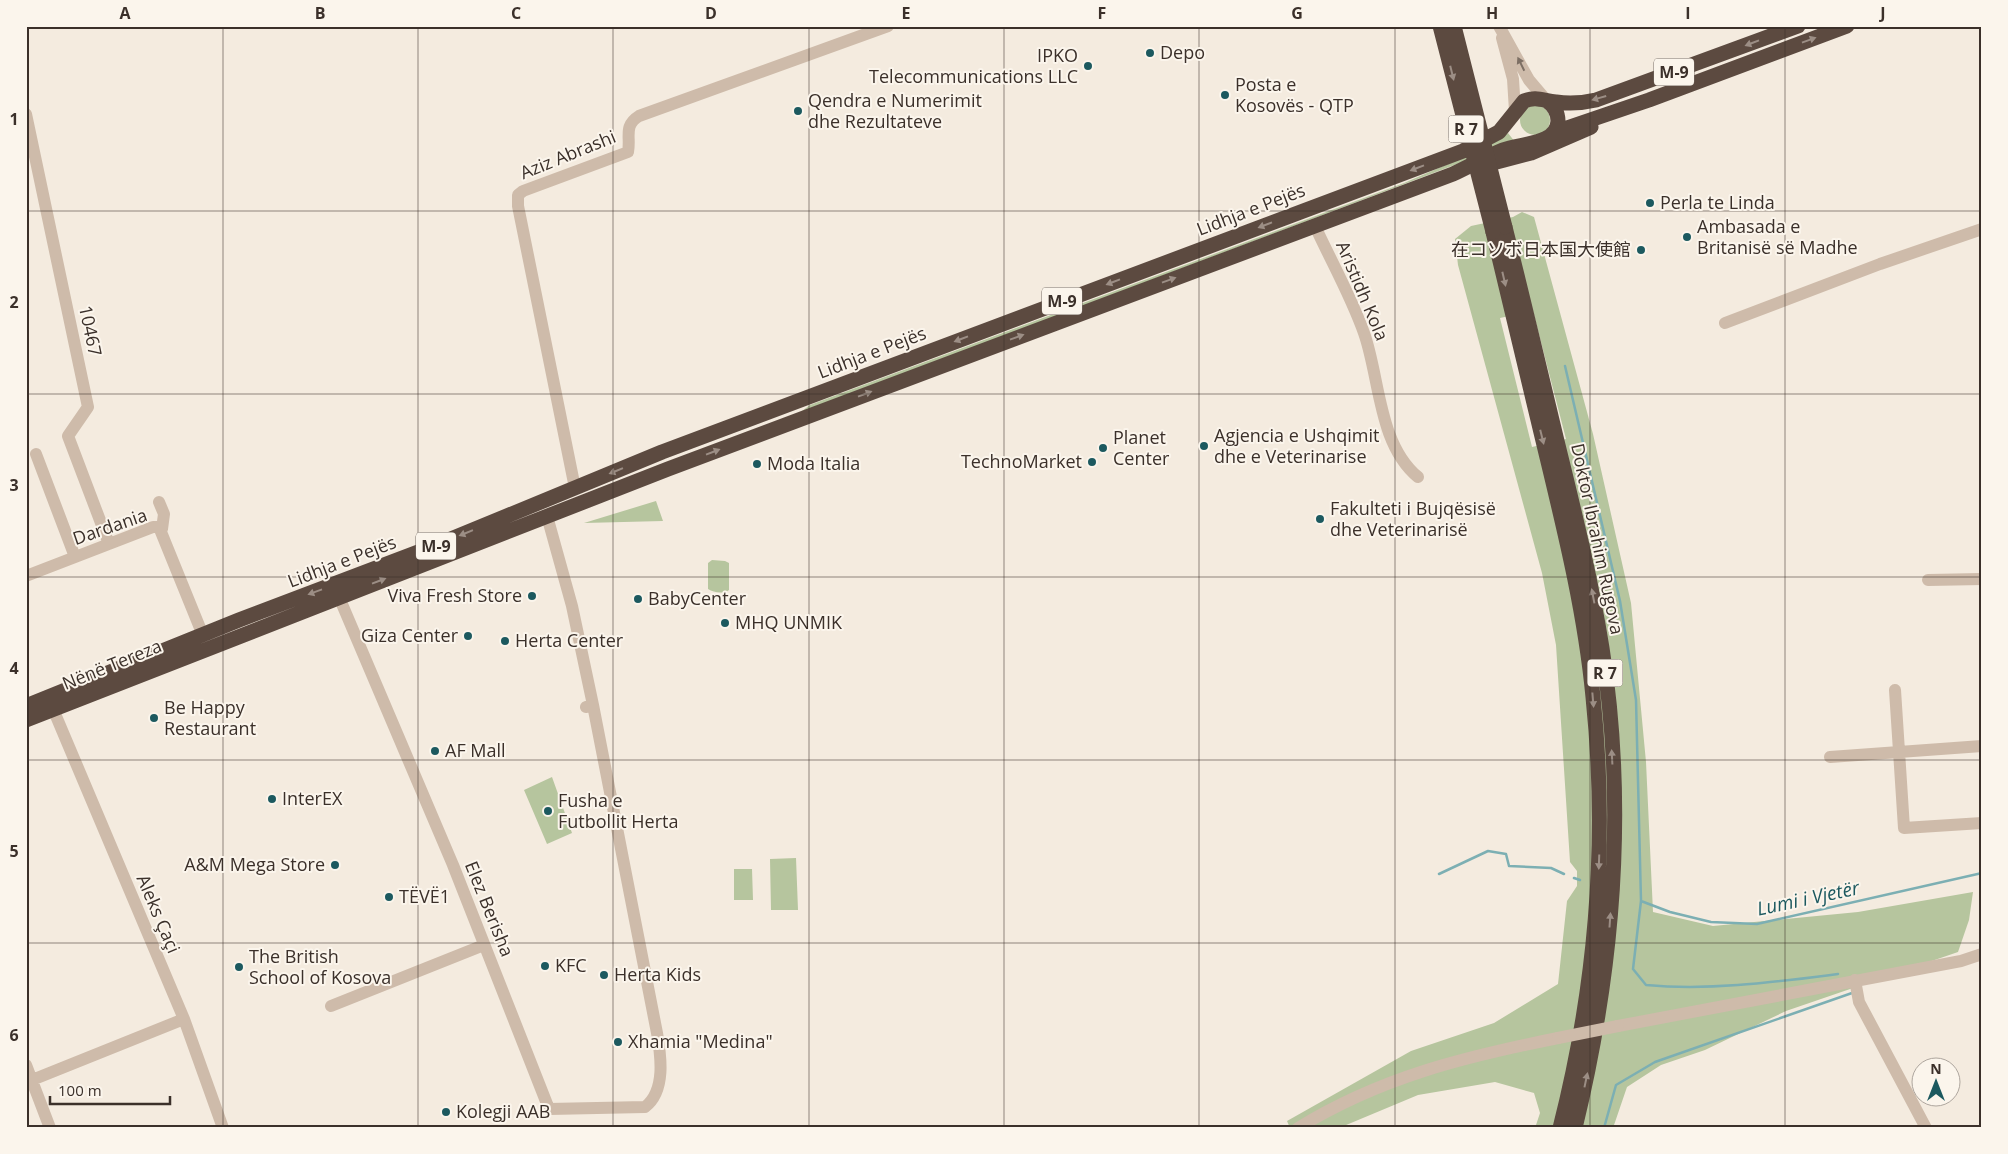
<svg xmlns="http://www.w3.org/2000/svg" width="2008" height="1154" viewBox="0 0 2008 1154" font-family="'Open Sans','Noto Sans SC','Noto Sans JP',sans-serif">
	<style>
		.green { fill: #b6c59e; fill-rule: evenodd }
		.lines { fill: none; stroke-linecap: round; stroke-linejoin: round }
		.stream { stroke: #7cafb3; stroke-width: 2.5 }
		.minor { stroke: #cebbaa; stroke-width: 12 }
		.highway { stroke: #5c4a40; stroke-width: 15 }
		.minor-bridge { stroke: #cebbaa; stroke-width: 12 }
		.highway-bridge { stroke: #5c4a40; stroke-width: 15 }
		.oneway { fill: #9c8e85 }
		.oneway2 { fill: #7d6f64 }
		.grid { fill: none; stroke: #3b302a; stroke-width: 1; stroke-opacity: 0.55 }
		.poi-dot { fill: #1c595f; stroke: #fbf5ec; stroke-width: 2 }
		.labels { text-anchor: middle; stroke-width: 4; stroke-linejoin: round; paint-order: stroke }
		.shield { fill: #fbf5ec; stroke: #756b64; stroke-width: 1 }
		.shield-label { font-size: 16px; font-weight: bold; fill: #3b302a }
		.poi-label { font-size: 18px; fill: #3b302a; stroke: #fbf5ec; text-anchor: start }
		.street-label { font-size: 18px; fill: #3b302a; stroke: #fbf5ec }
		.water-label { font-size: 19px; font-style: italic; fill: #1c595f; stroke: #fbf5ec }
		.neatline { fill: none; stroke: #3b302a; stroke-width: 2 }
		.grid-label { font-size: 16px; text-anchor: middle; font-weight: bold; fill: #3b302a }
	</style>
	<rect width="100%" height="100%" fill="#f4ebdf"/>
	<path class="green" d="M1520 120a15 15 0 1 1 30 0a15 15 0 1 1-30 0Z
		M1508,133L1515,142L798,414L810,405L1404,183L1485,148Z
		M1522,212L1534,217L1593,434L1631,603L1646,762L1653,912L1713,926L1858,912L1973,892L1969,920L1958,952L1786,1011L1705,1050L1661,1065L1627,1087L1613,1128H1535L1540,1113L1534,1093L1495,1082L1418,1095L1339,1128H1290L1287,1121L1411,1051L1494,1023L1558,984L1567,901L1577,886V871L1570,862L1556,645L1542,573L1458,265L1455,239L1471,226L1513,217ZM1533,311L1566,439L1532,447L1500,318Z
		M656,501L663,521L584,523Z
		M712,560L725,561L729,563V590C724,594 714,593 708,589V563Z
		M552,777L572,833L547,844L524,790Z
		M796,858L798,910H771L770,859Z
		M734,869H752L753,900H734Z"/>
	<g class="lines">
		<path class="stream" d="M1565,366L1620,601L1636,700L1641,901L1633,969L1646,985C1710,991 1775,982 1838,974
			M1439,874L1488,851L1506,854L1509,866L1551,868L1564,874
			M1574,878L1580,880
			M1641,901L1670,912L1711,922L1757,924L1982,873
			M1604,1128L1616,1085L1655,1062L1852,993"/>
		<path class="minor" d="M1499,26L1529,80L1546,100
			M1502,38L1513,79L1515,111
			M26,114L88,407L68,436L109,544
			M1315,226C1331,261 1351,296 1364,333C1380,378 1378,444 1418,477
			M1725,323L1880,264L1982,229
			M36,454L75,557
			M575,488L518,206V195L523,191L628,152C631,137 623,126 639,116L888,26
			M159,502L164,514L162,529
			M547,516L572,606L593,705L586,707
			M26,576L153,527H159L200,628
			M1928,580L1982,579
			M339,597L453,865L549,1109L645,1107C666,1091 661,1056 657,1033L593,705
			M1895,690L1904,828L1982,823
			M56,716L184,1019L223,1128
			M1830,757L1982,746
			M1855,980L1859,1002L1926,1128
			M331,1006L484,945
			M1618,1026L1961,961L1982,954
			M26,1065L50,1128
			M32,1080L184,1019
			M1298,1128C1381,1077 1464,1057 1558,1038"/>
		<path class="highway" d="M1555,132L1649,100L1847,26
			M1489,164L1531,153L1591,127
			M1505,227C1523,298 1540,370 1557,441C1574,510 1591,579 1602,648C1627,808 1613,972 1575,1128
			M1493,232C1510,303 1527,374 1544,445C1564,528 1585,612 1593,697C1608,842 1596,987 1560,1128
			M26,706L239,620L434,546L662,452L1463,151L1499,132L1524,101C1536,96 1544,101 1556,102C1569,104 1583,103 1596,100L1798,26
			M26,720L668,469L1453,174C1470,166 1486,157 1503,150C1521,143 1557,145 1558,121C1558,112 1554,106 1547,101"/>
		<path class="minor-bridge" d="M1558,1038L1618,1026"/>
		<path class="highway-bridge" d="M1440,26L1493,232
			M1454,26L1505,227"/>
	</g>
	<defs><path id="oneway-solid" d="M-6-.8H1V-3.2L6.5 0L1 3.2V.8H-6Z" transform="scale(1.25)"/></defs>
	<g class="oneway">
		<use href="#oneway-solid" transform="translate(1809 40) rotate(-20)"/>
		<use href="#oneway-solid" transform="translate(1752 43) rotate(159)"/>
		<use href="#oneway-solid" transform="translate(1452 73) rotate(76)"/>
		<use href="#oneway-solid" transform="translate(1599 98) rotate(164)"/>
		<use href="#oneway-solid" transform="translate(1417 168) rotate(159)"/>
		<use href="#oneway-solid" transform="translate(1265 225) rotate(159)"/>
		<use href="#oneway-solid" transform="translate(1504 279) rotate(77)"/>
		<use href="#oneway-solid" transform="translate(1169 280) rotate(-20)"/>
		<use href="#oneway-solid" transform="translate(1113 282) rotate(159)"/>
		<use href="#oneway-solid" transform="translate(1017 337) rotate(-20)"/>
		<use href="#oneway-solid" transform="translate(961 339) rotate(159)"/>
		<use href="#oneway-solid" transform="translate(865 394) rotate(-21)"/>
		<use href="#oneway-solid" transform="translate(1542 437) rotate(76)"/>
		<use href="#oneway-solid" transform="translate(713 452) rotate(-21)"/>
		<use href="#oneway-solid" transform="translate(616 471) rotate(158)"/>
		<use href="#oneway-solid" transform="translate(466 533) rotate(158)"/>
		<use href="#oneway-solid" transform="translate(379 581) rotate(-21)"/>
		<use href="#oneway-solid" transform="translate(315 592) rotate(160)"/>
		<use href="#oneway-solid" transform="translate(1593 596) rotate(-101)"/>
		<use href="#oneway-solid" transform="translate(1593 700) rotate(85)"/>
		<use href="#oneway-solid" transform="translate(1612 757) rotate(-93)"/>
		<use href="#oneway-solid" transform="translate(1599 862) rotate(92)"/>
		<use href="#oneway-solid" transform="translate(1610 920) rotate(-86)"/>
		<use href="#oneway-solid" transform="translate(1586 1080) rotate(-78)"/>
	</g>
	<use class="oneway2" href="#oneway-solid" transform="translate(1521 64) rotate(-116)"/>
	<path class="grid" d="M223,26V1128M418,26V1128M613,26V1128M809,26V1128M1004,26V1128M1199,26V1128M1395,26V1128M1590,26V1128M1785,26V1128M26,211H1982M26,394H1982M26,577H1982M26,760H1982M26,943H1982"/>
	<g class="poi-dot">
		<circle cx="1150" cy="53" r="5"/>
		<circle cx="1088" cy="66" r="5"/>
		<circle cx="1225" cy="95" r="5"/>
		<circle cx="798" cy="111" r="5"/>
		<circle cx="1650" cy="203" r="5"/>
		<circle cx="1687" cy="237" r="5"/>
		<circle cx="1641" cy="250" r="5"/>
		<circle cx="1204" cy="446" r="5"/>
		<circle cx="1103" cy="448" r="5"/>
		<circle cx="1092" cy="462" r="5"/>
		<circle cx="757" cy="464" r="5"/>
		<circle cx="1320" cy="519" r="5"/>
		<circle cx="532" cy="596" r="5"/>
		<circle cx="638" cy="599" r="5"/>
		<circle cx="725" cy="623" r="5"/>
		<circle cx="468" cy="636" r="5"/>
		<circle cx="505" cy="641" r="5"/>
		<circle cx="154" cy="718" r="5"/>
		<circle cx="435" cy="751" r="5"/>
		<circle cx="272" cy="799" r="5"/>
		<circle cx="548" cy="811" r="5"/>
		<circle cx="335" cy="865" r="5"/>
		<circle cx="389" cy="897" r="5"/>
		<circle cx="545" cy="966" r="5"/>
		<circle cx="239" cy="967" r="5"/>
		<circle cx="604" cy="975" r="5"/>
		<circle cx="618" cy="1042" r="5"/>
		<circle cx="446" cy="1112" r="5"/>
	</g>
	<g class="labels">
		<g class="shield">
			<rect x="1654" y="58.5" width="40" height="27" rx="4"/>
			<rect x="1448.5" y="115.5" width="35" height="27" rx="4"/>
			<rect x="1042" y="287.5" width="40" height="27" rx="4"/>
			<rect x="416" y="532.5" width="40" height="27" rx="4"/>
			<rect x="1587.5" y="659.5" width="35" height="27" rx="4"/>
		</g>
		<g class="shield-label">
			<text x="1674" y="78">M-9</text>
			<text x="1466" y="135">R 7</text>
			<text x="1062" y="307">M-9</text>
			<text x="436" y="552">M-9</text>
			<text x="1605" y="679">R 7</text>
		</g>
		<g class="poi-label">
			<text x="1160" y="59">Depo</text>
			<text x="1078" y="62" text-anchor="end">IPKO<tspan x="1078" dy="21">Telecommunications LLC</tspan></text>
			<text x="1235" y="91">Posta e<tspan x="1235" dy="21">Kosovës - QTP</tspan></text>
			<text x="808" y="107">Qendra e Numerimit<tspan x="808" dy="21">dhe Rezultateve</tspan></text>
			<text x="1660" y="209">Perla te Linda</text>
			<text x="1697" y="233">Ambasada e<tspan x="1697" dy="21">Britanisë së Madhe</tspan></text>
			<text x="1631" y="256" text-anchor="end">在コソボ日本国大使館</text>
			<text x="1214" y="442">Agjencia e Ushqimit<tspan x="1214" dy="21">dhe e Veterinarise</tspan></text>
			<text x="1113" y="444">Planet<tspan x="1113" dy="21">Center</tspan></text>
			<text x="1082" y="468" text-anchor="end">TechnoMarket</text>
			<text x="767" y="470">Moda Italia</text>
			<text x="1330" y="515">Fakulteti i Bujqësisë<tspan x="1330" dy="21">dhe Veterinarisë</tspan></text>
			<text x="522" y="602" text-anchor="end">Viva Fresh Store</text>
			<text x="648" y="605">BabyCenter</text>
			<text x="735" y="629">MHQ UNMIK</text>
			<text x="458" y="642" text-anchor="end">Giza Center</text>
			<text x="515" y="647">Herta Center</text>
			<text x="164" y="714">Be Happy<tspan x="164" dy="21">Restaurant</tspan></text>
			<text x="445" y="757">AF Mall</text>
			<text x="282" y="805">InterEX</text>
			<text x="558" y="807">Fusha e<tspan x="558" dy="21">Futbollit Herta</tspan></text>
			<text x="325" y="871" text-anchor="end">A&amp;M Mega Store</text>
			<text x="399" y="903">TËVË1</text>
			<text x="249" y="963">The British<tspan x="249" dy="21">School of Kosova</tspan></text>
			<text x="555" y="972">KFC</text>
			<text x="614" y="981">Herta Kids</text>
			<text x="628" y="1048">Xhamia "Medina"</text>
			<text x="456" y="1118">Kolegji AAB</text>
		</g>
		<g class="street-label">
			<text transform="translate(568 155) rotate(-22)" y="6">Aziz Abrashi</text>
			<text transform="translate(1251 210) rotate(-21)" y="6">Lidhja e Pejës</text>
			<text transform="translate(1362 291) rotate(67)" y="6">Aristidh Kola</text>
			<text transform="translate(90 331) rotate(78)" y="6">10467</text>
			<text transform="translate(872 353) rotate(-21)" y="6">Lidhja e Pejës</text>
			<text transform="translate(110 527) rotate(-19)" y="6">Dardania</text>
			<text transform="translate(1597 539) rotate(78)" y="6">Doktor Ibrahim Rugova</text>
			<text transform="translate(342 562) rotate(-21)" y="6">Lidhja e Pejës</text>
			<text transform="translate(112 665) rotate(-22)" y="6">Nënë Tereza</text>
			<text transform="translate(489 909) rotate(68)" y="6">Elez Berisha</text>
			<text transform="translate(158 914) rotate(67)" y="6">Aleks Çaçi</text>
		</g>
		<g class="water-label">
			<text transform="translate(1808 898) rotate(-12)" y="7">Lumi i Vjetër</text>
		</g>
	</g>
	<rect width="2008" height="1154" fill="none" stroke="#fbf5ec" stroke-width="55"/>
	<g transform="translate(1936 1082)"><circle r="24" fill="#fbf5ec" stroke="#aea69e"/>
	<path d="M0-4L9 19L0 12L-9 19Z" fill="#1c595f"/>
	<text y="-8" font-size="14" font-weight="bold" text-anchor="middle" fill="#3b302a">N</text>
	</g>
	<path d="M50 1096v8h120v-8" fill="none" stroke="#3b302a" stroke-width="2.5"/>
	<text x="58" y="1096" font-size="15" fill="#3b302a" stroke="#fbf5ec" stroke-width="4" paint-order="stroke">100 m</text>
	<rect x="28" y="28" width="1952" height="1098" class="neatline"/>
	<g class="grid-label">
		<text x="125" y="19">A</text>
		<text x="320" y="19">B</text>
		<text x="516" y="19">C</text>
		<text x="711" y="19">D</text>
		<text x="906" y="19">E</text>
		<text x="1102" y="19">F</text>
		<text x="1297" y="19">G</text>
		<text x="1492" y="19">H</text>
		<text x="1688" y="19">I</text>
		<text x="1883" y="19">J</text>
		<text x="14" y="125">1</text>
		<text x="14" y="308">2</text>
		<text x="14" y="491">3</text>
		<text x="14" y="674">4</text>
		<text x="14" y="857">5</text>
		<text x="14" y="1041">6</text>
	</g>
</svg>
